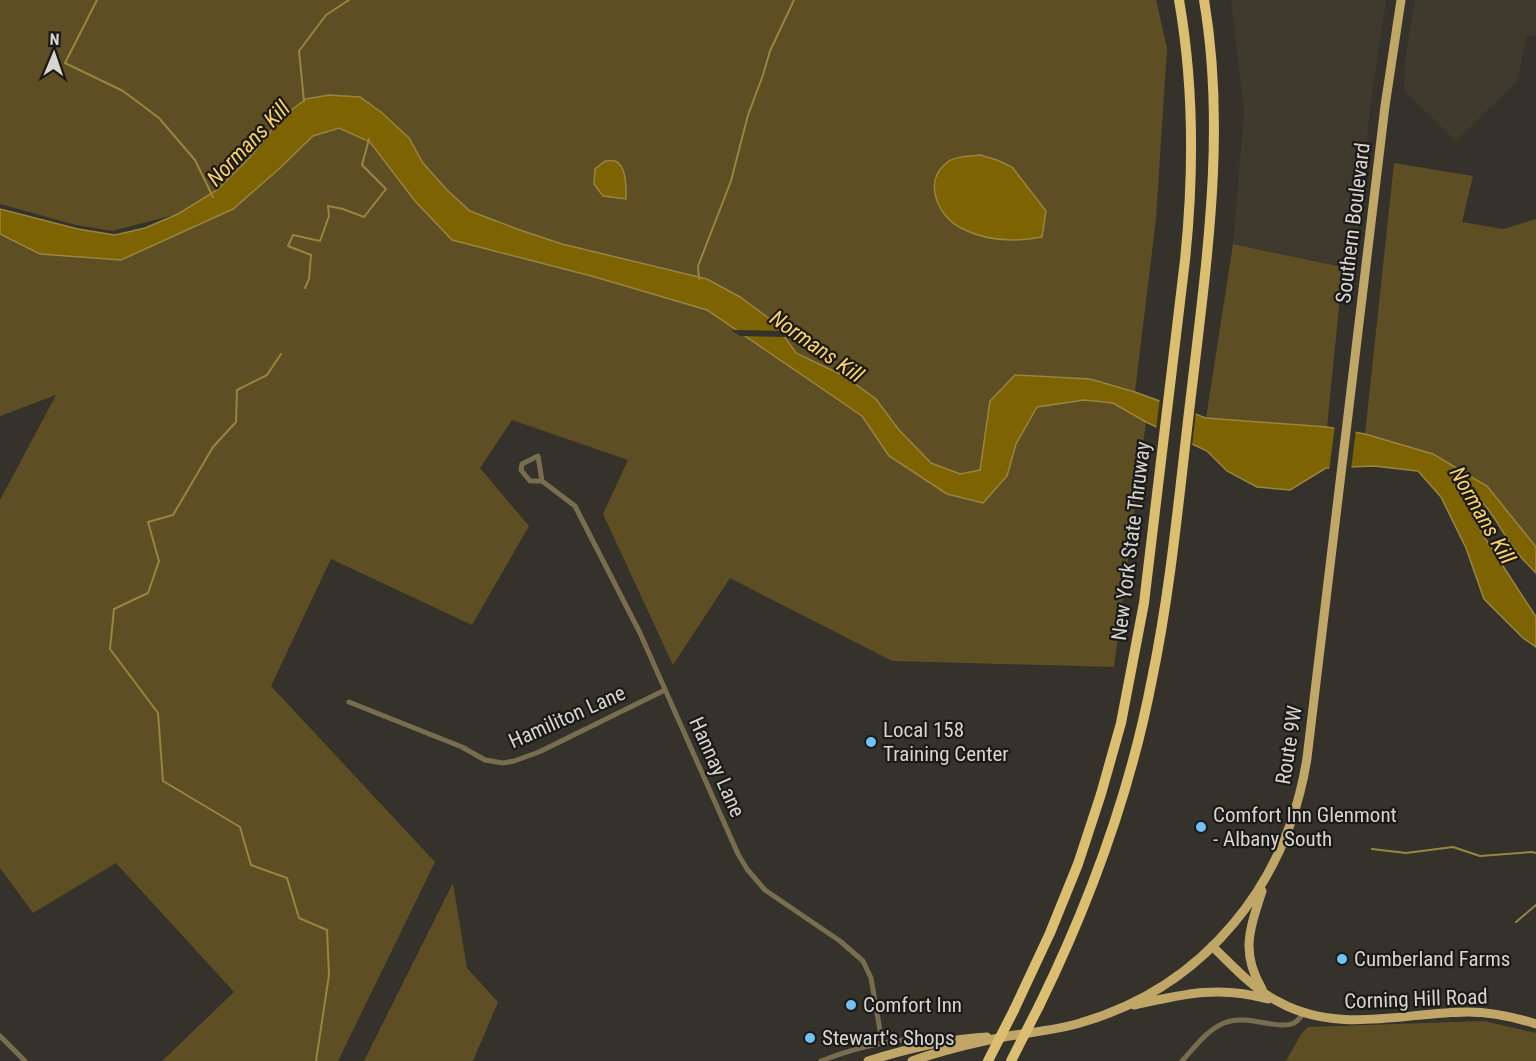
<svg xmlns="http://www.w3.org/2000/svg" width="1536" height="1061" viewBox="0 0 1536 1061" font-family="'Roboto Condensed',sans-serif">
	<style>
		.built { fill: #3f3a2e }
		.green { fill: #5d4e23 }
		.water { fill: #7e6302; stroke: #988540; stroke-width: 1.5 }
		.pier { fill: #34322b }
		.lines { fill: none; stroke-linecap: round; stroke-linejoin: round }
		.stream { stroke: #988540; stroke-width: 2 }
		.street { stroke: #796d4f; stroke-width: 5 }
		.primary { stroke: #c0a767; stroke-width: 9 }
		.highway { stroke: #dbbe6f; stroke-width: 10 }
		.highway-bridge { stroke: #dbbe6f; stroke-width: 10 }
		.poi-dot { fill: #72c1f5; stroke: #1b1a17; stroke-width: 2 }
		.labels { text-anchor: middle; stroke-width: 4.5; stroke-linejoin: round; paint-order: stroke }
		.street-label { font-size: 21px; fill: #d6d5d1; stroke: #1b1a17 }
		.poi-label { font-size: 21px; fill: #d6d5d1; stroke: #1b1a17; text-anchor: start }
		.water-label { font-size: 22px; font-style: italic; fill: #fad266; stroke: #1b1a17 }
	</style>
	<rect width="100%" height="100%" fill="#34322b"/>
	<path class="built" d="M1231,0H1386L1371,101L1353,268L1233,244L1244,112Z
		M1415,0H1536V36L1527,35L1517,81L1456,141L1404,90L1406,52Z"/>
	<path class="green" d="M0,0H1156L1167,48L1156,219L1135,392L1090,379L990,401L980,470L960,474L931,463L899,430L876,399L844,376L796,353L774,322L740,297L707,279L562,244L517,229L470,211L447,190L423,163L409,138L281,118L251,155L217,190L178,214L112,231L76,225L0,204Z
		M338,128L370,142L415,201L452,240L595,277L707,310L862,416L889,456L947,494L1007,476L1016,444L1037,407L1084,400L1113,403L1146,422L1114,667L892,661L730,578L673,665L603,514L628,460L512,420L480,468L529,526L472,625L331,559L271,686L435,862L338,1061H162L234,992L116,863L33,913L0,868V500L56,395L0,416V234L40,254L121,260L233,209L279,169L313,136Z
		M1394,163L1473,176L1462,222L1503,229L1536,219V547L1487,486L1433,454L1365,434Z
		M1233,244L1343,267L1327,427L1206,418Z
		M453,883L467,968L498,1002L473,1061H364Z
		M1484,1021L1536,1033V1061H1286L1301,1034L1308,1027Z"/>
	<path class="water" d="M329,95L360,97L381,112L409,138L423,163L447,190L470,211L517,229L562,244L707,279L740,297L774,322L796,353L844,376L876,399L899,430L931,463L960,474L980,470L990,401L1015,375L1090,379L1135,392L1206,418L1327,427L1365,434L1433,454L1487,486L1536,547V573C1529,566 1522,559 1516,551C1499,530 1488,496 1459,488L1483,535L1536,617V647L1523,638L1484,599L1466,548L1441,497L1418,471L1374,466L1326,468L1290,490L1257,487L1227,471L1207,451L1146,422L1113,403L1084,400L1037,407L1016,444L1007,476L983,503L947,494L889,456L862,416L707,310L595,277L452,240L415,201L370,142L339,128L313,136L279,169L233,209L121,260L40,254L0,234V209L78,229L115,235L145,228L178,214L217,190L251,156L281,118L306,99Z
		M980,155L997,160L1012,167L1046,211L1042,237C1015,242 987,242 961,228C939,217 923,184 945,164C953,156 969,156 980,155Z
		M605,161C609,161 612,160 615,161C627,165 626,189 626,199L603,196L594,184L595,169Z"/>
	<path class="pier" d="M731,330L784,331L788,337L740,336Z
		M1160,398L1196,411L1192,447L1156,430Z
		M1335,425L1356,429L1351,470L1329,471Z"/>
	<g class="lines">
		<path class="stream" d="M97,0L65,63L123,91L159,118L195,160L213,197
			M304,101L299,51L326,15L349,0
			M699,279L698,266L731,181L748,115L763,75L770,51L794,0
			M305,288L309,279L311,255L288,246L293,235L320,241L329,216L328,206L343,209L364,217L386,189L362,165L369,139
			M281,354L267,375L237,390L236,422L213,447L173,515L148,522L159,561L148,593L114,609L110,649L158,713L163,781L240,827L251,865L287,878L299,918L327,930L329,975L316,1061
			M1372,849L1406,853L1453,847L1480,856L1532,852L1536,853
			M1516,922L1536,905"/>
		<path class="street" d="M542,481L538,456L522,464L521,470L530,481H542L575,506L640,633L738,854L747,869L765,890L840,941L863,961L871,978L882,1042
			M349,702L462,747L485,760L503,763L514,761L539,752L665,690
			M0,1036L25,1061
			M821,1061C864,1044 905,1036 951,1038
			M1182,1061C1195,1047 1207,1030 1224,1023C1247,1013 1278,1031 1294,1023C1298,1021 1301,1016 1304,1013"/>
		<path class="primary" d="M1212,946C1233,966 1253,989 1279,1002C1339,1035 1405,1012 1468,1012C1492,1012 1514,1017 1536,1024
			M1262,989C1240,952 1250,929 1262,891
			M1134,1005C1183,994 1219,985 1268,999
			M868,1061C906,1049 947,1039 987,1037
			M912,1061C943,1050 977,1042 1009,1036C1033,1032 1057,1030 1080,1023C1205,987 1287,884 1307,758L1385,106L1401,0"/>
		<path class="highway" d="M1039,1006C1090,902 1130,793 1152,679C1172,583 1180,484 1192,387C1207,258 1226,129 1204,0
			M1014,1010L1050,933L1078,864L1101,794L1121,723L1144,603L1185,260C1194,173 1194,86 1179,0"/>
		<path class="highway-bridge" d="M988,1061L1014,1010
			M1011,1061L1039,1006"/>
	</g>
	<g class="poi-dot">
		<circle cx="871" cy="742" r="6"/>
		<circle cx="1201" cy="827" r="6"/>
		<circle cx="1342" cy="959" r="6"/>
		<circle cx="851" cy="1005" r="6"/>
		<circle cx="810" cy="1038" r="6"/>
	</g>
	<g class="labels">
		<g class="street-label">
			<text transform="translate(1353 223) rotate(-83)" y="7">Southern Boulevard</text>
			<text transform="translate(1131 541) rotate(-83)" y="7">New York State Thruway</text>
			<text transform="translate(567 717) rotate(-24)" y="7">Hamiliton Lane</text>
			<text transform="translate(1289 745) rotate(-81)" y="7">Route 9W</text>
			<text transform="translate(717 767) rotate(66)" y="7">Hannay Lane</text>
			<text transform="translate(1416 999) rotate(-2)" y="7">Corning Hill Road</text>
		</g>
		<g class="poi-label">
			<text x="883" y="737">Local 158<tspan x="883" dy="24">Training Center</tspan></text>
			<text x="1213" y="822">Comfort Inn Glenmont<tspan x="1213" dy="24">- Albany South</tspan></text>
			<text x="1354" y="966">Cumberland Farms</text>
			<text x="863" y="1012">Comfort Inn</text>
			<text x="822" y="1045">Stewart's Shops</text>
		</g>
		<g class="water-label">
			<text transform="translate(248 143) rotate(-46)" y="8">Normans Kill</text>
			<text transform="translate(817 346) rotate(35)" y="8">Normans Kill</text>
			<text transform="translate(1483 515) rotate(60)" y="8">Normans Kill</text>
		</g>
	</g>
	<g transform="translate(54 54) rotate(2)" stroke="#1b1a17" stroke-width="4.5" paint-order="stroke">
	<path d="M0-4.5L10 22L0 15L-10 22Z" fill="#d6d5d1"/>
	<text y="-9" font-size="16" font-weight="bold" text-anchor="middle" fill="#d6d5d1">N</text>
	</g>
</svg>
